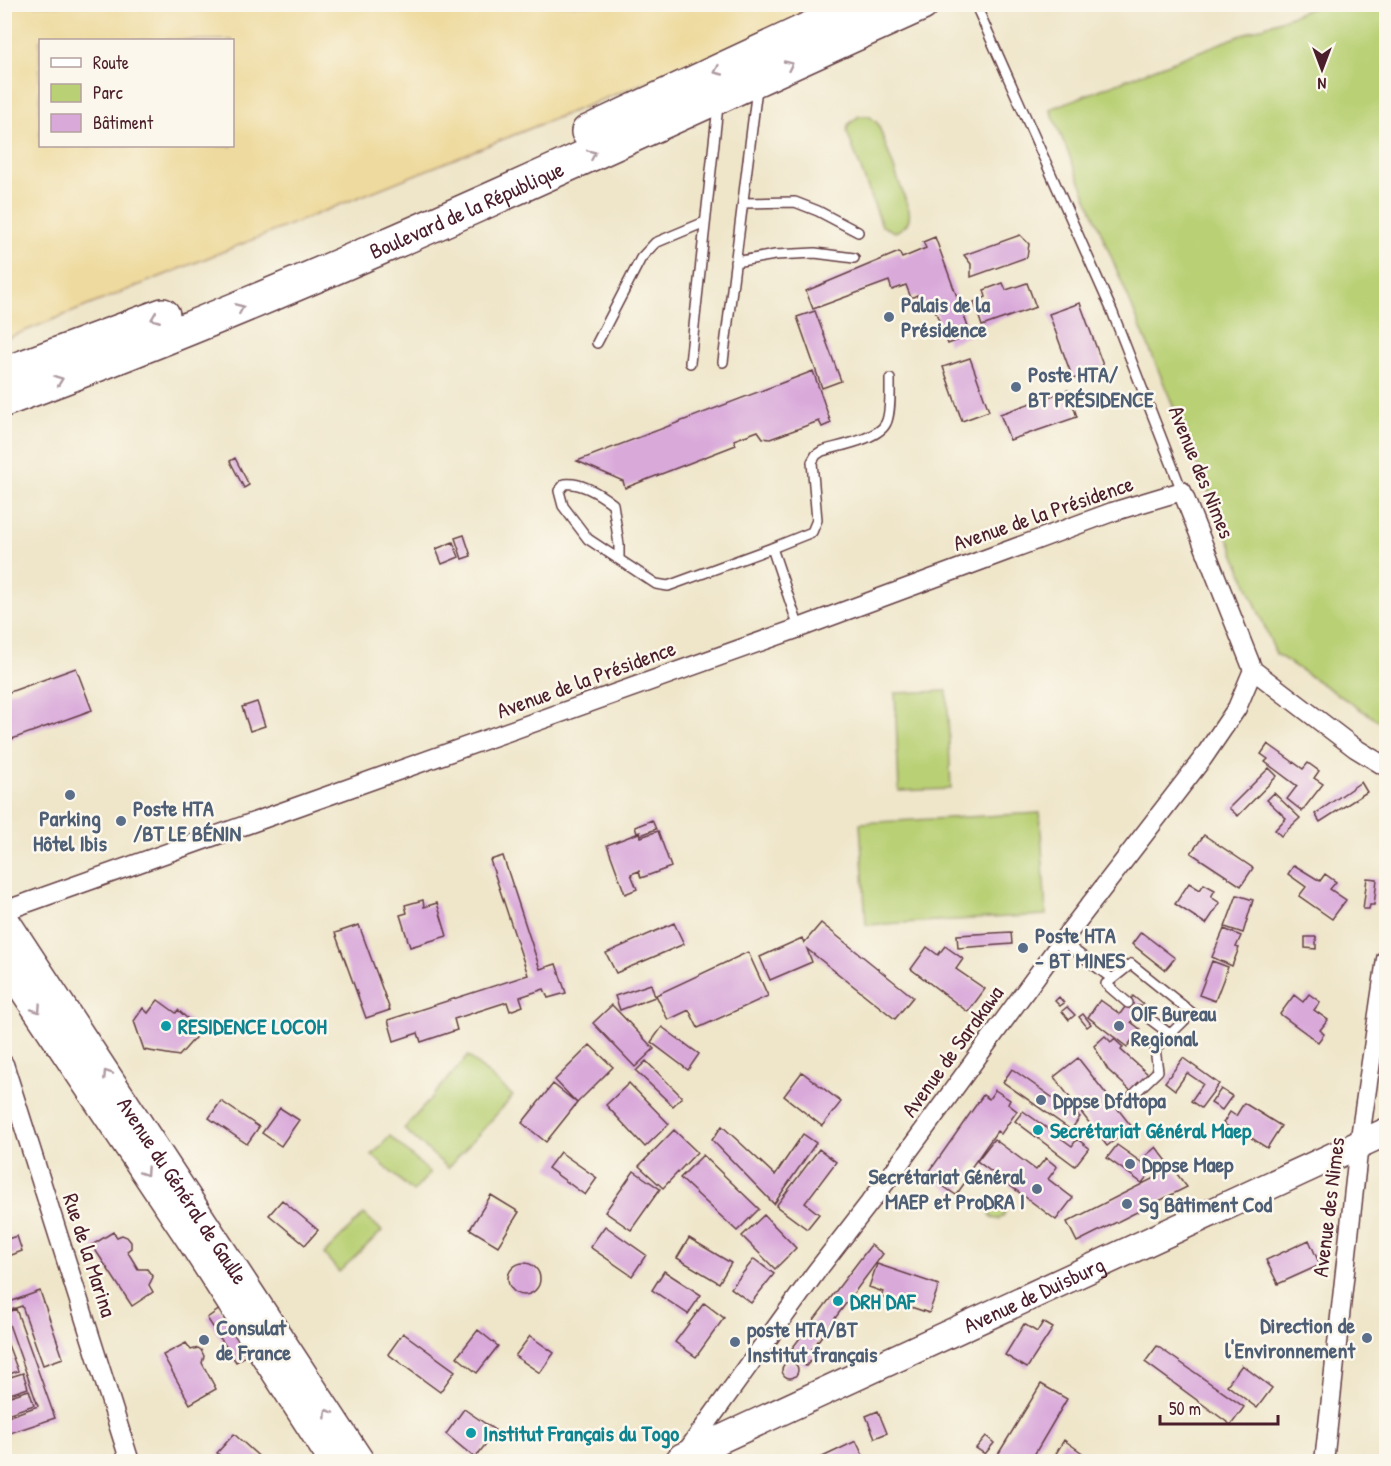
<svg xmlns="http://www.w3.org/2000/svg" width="1391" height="1466" viewBox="0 0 1391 1466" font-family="'Patrick Hand',sans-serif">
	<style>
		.green { fill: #b9d075; stroke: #827850; stroke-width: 1.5 }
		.sand { fill: #eeda9e; stroke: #9c7c64; stroke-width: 1.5; fill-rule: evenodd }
		.building { fill: #d9a9da }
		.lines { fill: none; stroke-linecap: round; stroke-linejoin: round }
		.lane-casing { stroke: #633d43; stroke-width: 12 }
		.street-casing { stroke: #633d43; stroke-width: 21 }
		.secondary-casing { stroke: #633d43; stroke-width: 30 }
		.highway-casing { stroke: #633d43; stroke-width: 36 }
		.lane { stroke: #fff; stroke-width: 9 }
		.street { stroke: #fff; stroke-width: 18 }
		.secondary { stroke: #fff; stroke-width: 27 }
		.highway { stroke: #fff; stroke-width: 33 }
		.oneway { stroke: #ae9aa0 }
		.service-dot { fill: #5c6f8a; stroke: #fbf7ec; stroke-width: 2 }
		.culture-dot { fill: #0f9aa8; stroke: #fbf7ec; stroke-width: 2 }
		.labels { text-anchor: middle; stroke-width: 5; stroke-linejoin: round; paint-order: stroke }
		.street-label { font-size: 22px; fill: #4a1f2b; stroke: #fbf7ec }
		.service-label { font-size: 22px; font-weight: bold; fill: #4e5e75; stroke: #fbf7ec; text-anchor: start }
		.culture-label { font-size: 22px; font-weight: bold; fill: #0d838f; stroke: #fbf7ec; text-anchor: start }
	</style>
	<rect width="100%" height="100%" fill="#fbf7ec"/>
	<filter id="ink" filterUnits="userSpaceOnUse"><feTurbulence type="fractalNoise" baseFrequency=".0167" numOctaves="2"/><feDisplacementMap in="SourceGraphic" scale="12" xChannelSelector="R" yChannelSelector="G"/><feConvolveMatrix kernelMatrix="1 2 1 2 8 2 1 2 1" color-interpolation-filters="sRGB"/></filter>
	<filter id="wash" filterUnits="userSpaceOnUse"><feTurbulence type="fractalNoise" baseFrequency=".008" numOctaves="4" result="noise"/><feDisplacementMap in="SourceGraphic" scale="24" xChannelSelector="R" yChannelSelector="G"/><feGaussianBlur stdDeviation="1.35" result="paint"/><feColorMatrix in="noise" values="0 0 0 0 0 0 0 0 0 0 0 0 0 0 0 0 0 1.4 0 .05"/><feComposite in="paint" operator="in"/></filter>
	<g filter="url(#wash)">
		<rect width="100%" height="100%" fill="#efe6ca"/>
		<path class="green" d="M1322,4L1386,5V726L1276,654L1050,109Z
			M859,116H869L878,124L909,210C911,222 906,227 895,232L882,226L847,132L848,125Z
			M947,691L951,789L899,791L895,693Z
			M1040,813L1046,915L866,925L860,823Z
			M468,1056L513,1096L448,1168L404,1129Z
			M390,1136L430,1173L413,1192L372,1155Z
			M989 1211a8 8 0 1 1 16 0a8 8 0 1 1-16 0Z
			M364,1214L382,1231L339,1272L324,1254Z"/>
		<path class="sand" d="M5,5H838L5,339ZM40,40H232V146H40Z"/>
		<g id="blocks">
			<path class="building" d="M1020,235L1029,244L1027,257L971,277V264L964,255Z
				M935,237L971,335L948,344L932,302L921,306L917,295L911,298L906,285L892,290L889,281L813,309L806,291L899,252L902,258L926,248L923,242Z
				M1003,283L1006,290L1027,283L1036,307L982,326L974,302L986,297L984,290Z
				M1080,303L1104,368L1073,379L1049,314Z
				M815,311L841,381L822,388L797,317Z
				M970,358L989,411L962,421L943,367Z
				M813,371L831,423L822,427L819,421L770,439L763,438L758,431L734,440L736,445L625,488L623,481L577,461Z
				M1068,390L1077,417L1010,440L1000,414Z
				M235,458L249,485L244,488L230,461Z
				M464,535L471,556L462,559L455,538Z
				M453,542L459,557L442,564L436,549Z
				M76,668L92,710L4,742V694Z
				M257,702L265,726L250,731L242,707Z
				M1268,744L1303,769L1308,763L1319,771L1314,778L1323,784L1302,811L1287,799L1297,786L1265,762L1268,759L1261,754Z
				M1269,768L1277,776L1238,816L1229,808Z
				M1361,782L1367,792L1320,822L1315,814Z
				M1274,793L1300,818L1281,836L1275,830L1286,818L1267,800Z
				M652,820L656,829L641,835L640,832L637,833L635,827Z
				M658,831L671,867L641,878L639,871L631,874L637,889L625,894L607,845L639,833L641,837Z
				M1204,835L1253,868L1241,886L1191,853Z
				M503,856L540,969L556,964L566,993L548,998L544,989L520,997L523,1006L510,1011L507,1002L454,1019L457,1030L421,1042L418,1033L394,1041L388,1020L528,975L490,860Z
				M1294,865L1320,881L1325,874L1336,882L1330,889L1346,900L1332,919L1299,896L1306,887L1288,874Z
				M1367,878L1377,879L1374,905H1370L1369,909H1363Z
				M1189,883L1200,890L1204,884L1215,890L1211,897L1220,903L1206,924L1175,904Z
				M1237,895L1253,900L1243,933L1225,927Z
				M423,900L424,907L437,903L447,936L410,947L400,915L407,913L405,905Z
				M674,923L684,944L616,973L606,953Z
				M821,923L913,997L895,1019L807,949L812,962L770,980L760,957L802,938L804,943Z
				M359,925L390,1010L366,1018L335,933Z
				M1224,929L1241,936L1236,947L1239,948L1232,966L1212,957Z
				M1011,932L1012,944L958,948L957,935Z
				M1141,932L1175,958L1165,970L1132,944Z
				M1305,937H1316V949L1305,948Z
				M945,946L963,959L956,969L985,989L968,1012L911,969L927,947L938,955Z
				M748,952L768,996L698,1028L689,1010L668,1020L656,995Z
				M1212,961L1228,967L1215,1001L1199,995Z
				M651,984L655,997L620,1010L615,996Z
				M1309,994L1320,1002L1314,1010L1328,1020L1320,1030L1324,1034L1318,1042L1280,1014L1294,995L1303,1002Z
				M1133,996L1144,1005L1131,1022L1140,1029L1127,1047L1088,1017L1100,1000L1120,1014Z
				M1059,997L1064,1003L1060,1006L1055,1001Z
				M158,1000L176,1013L178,1010L201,1031L179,1056L144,1050L134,1021L143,1008L148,1013Z
				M612,1005L654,1049L635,1067L593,1023Z
				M1067,1007L1075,1015L1069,1020L1062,1011Z
				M1083,1014L1091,1024L1087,1027L1079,1017Z
				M662,1027L699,1054L688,1070L651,1042Z
				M1105,1036L1111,1042L1114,1039L1123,1047L1121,1050L1149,1075L1140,1085L1138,1083L1131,1091L1108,1070L1094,1046Z
				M590,1045L613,1067L577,1103L555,1080Z
				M1078,1058L1132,1127L1107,1146L1054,1077Z
				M1183,1058L1219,1084L1201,1108L1191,1101L1203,1084L1187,1073L1175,1090L1165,1082Z
				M646,1061L682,1097L673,1106L636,1071Z
				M1012,1069L1080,1117L1071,1130L1003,1082Z
				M802,1072L841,1102L822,1126L784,1096Z
				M629,1083L669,1124L645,1147L606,1105Z
				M553,1084L577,1103L546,1142L522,1123Z
				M1221,1089L1232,1096L1222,1110L1211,1103Z
				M995,1090L1010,1100L1008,1104L1017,1111L1001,1134L997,1131L968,1172L971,1174L956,1195L927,1175L983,1095L989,1099Z
				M221,1101L259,1127L247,1144L209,1118Z
				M1244,1103L1281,1126L1267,1148L1239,1130L1237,1133L1223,1123L1230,1112L1236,1116Z
				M280,1108L299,1120L281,1146L262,1133Z
				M1023,1111L1072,1146L1077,1139L1089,1148L1075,1166L1015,1121Z
				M722,1126L775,1175L803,1134L816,1143L774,1204L712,1140Z
				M674,1130L697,1152L663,1188L639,1166Z
				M994,1139L1036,1170L1046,1158L1057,1167L1048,1179L1073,1198L1056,1220L977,1161Z
				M1117,1145L1152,1170L1142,1183L1107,1158Z
				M1156,1147L1187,1187L1077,1242L1067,1222L1158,1176L1143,1158Z
				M819,1149L836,1162L805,1203L819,1214L807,1229L776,1206Z
				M560,1152L597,1178L585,1195L548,1168Z
				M703,1155L759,1209L737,1231L680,1178Z
				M634,1171L660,1189L631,1230L605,1212Z
				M491,1195L519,1212L498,1246L470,1229Z
				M282,1200L318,1230L305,1245L269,1215Z
				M764,1215L796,1248L775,1269L742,1236Z
				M605,1226L646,1255L632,1276L590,1247Z
				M113,1232L117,1237L122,1235L127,1237L131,1242V1248L127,1251L138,1269H147L153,1277L149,1285L153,1292L132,1306L92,1245Z
				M17,1236L22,1251L4,1258V1240Z
				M689,1238L731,1263L719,1283L677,1258Z
				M1309,1240L1320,1265L1278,1284L1266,1260Z
				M871,1245L883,1254L812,1349L815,1352L812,1354L815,1356L806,1366L787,1355Z
				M754,1259L774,1274L751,1303L731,1288Z
				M508 1279a16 16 0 1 1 32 0a16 16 0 1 1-32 0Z
				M877,1264L939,1285L929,1313L881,1297L883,1292L869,1287Z
				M664,1271L701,1295L688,1314L652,1290Z
				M40,1291L63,1358L43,1365L22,1306L4,1312V1304Z
				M704,1303L724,1318L696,1357L675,1342Z
				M16,1309L55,1418L4,1435V1418L38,1406L5,1313Z
				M220,1309L249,1354L236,1362L207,1318Z
				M1043,1322L1053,1328L1027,1368L1005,1355L1024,1324L1037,1332Z
				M478,1330L498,1346L477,1373L457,1357Z
				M403,1333L455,1371L440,1392L388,1354Z
				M4,1334L18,1371L4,1376Z
				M530,1336L554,1353L540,1373L515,1356Z
				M186,1343L191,1350L198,1348L201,1350L204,1356L202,1363L216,1389L190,1404L163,1355Z
				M1157,1346L1244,1407L1231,1425L1145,1362Z
				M782 1370a8 8 0 1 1 16 0a8 8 0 1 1-16 0Z
				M1242,1365L1272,1388L1257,1408L1227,1385Z
				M23,1373L28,1388L4,1396V1379Z
				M1041,1384L1067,1399L1030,1462H995L994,1461Z
				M29,1390L34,1405L4,1415V1398Z
				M464,1409L496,1431L475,1458L446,1434Z
				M878,1411L887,1433L875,1438L866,1416Z
				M234,1434L265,1462H227L217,1453Z
				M986,1436L994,1443L985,1454L976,1448Z
				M1064,1440L1095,1462H1051Z
				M856,1441L866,1462H812Z"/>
		</g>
	</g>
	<g filter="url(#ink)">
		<use href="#blocks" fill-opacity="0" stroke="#633d43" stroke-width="1.5"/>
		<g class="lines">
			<g class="lane-casing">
				<path id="lane" d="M978,10L1112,311L1182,491
					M743,203L795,202L818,211L858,232
					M735,262L775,255L815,253L854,258
					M597,343L641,258L655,243L705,222
					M723,362L757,88
					M690,363L718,106
					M772,548L812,532L817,520L812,462L816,455L822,451C838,446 879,439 886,423C891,413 890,391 890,379
					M619,558V545L613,504C600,494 581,482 565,484L559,491L563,506L588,539L656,584L668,586L772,548L799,628
					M1062,941L1111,978
					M1128,1003L1106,984L1131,964L1192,1013L1155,1049L1158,1071L1132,1096
					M1139,1011L1171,1035"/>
			</g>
			<g class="street-casing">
				<path id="street" d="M4,911L799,628L1112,512L1182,491L1253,670L1355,748L1386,767
					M4,1064L130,1462
					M684,1455L816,1272L888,1179L1062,941L1203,758L1237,708L1253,670
					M1324,1462L1359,1144L1386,959"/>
			</g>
			<g class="secondary-casing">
				<g id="secondary">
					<path id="s1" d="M4,918L361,1462"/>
					<path d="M4,961L191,1241L333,1462"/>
					<path id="s2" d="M678,1462L682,1457L1386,1132"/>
				</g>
			</g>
			<g class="highway-casing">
				<g id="highway">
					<path d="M588,132L813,27L867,4"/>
					<path d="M4,374L163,315"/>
					<path id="s3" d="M4,400C317,285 618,141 922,4"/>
				</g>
			</g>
			<use href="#lane" class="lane"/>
			<use href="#street" class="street"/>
			<use href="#secondary" class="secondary"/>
			<use href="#highway" class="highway"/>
		</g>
		<defs><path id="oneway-chevron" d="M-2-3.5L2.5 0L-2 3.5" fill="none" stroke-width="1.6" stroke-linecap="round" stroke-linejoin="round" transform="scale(1.5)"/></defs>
		<g class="oneway">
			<use href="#oneway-chevron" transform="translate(789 65) rotate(-25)"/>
			<use href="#oneway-chevron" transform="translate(718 71) rotate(155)"/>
			<use href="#oneway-chevron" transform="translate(592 154) rotate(-24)"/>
			<use href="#oneway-chevron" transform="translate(240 308) rotate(-23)"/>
			<use href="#oneway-chevron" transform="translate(155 318) rotate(158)"/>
			<use href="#oneway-chevron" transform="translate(59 380) rotate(-21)"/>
			<use href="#oneway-chevron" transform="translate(37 1009) rotate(56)"/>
			<use href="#oneway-chevron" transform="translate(107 1074) rotate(-123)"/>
			<use href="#oneway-chevron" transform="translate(145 1172) rotate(56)"/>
			<use href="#oneway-chevron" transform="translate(328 1413) rotate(-124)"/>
		</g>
	</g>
	<g class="service-dot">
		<circle cx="889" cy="317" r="6"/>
		<circle cx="1016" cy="387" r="6"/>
		<circle cx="70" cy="795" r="6"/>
		<circle cx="121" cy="821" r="6"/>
		<circle cx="1023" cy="948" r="6"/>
		<circle cx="1119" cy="1026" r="6"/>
		<circle cx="1041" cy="1100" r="6"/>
		<circle cx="1130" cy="1164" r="6"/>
		<circle cx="1037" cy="1189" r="6"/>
		<circle cx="1127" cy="1204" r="6"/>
		<circle cx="1367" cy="1338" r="6"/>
		<circle cx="204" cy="1340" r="6"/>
		<circle cx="735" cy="1342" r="6"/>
	</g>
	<g class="culture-dot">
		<circle cx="166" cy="1026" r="6"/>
		<circle cx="1038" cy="1130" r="6"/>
		<circle cx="838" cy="1301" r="6"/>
		<circle cx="471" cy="1433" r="6"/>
	</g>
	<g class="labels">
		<g class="street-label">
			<text dy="8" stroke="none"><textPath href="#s3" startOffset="500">Boulevard de la République</textPath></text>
			<text transform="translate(1202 472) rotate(68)" y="8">Avenue des Nimes</text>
			<text transform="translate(1043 513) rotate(-19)" y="8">Avenue de la Présidence</text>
			<text transform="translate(586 679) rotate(-20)" y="8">Avenue de la Présidence</text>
			<text transform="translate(952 1051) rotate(-54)" y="8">Avenue de Sarakawa</text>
			<text dy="8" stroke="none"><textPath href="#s1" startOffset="326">Avenue du Général de Gaulle</textPath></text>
			<text transform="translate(1328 1207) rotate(-83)" y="8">Avenue des Nimes</text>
			<text transform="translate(90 1255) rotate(72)" y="8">Rue de la Marina</text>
			<text dy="8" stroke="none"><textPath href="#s2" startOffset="394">Avenue de Duisburg</textPath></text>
		</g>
		<g class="service-label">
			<text x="901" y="312">Palais de la<tspan x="901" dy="25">Présidence</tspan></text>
			<text x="1028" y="382">Poste HTA/<tspan x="1028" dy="25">BT PRÉSIDENCE</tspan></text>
			<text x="133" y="816">Poste HTA<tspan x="133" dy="25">/BT LE BÉNIN</tspan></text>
			<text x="70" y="826" text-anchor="middle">Parking<tspan x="70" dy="25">Hôtel Ibis</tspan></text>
			<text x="1035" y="943">Poste HTA<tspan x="1035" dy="25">- BT MINES</tspan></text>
			<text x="1131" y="1021">OIF Bureau<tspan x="1131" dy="25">Regional</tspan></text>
			<text x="1053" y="1108">Dppse Dfdtopa</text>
			<text x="1142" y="1172">Dppse Maep</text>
			<text x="1025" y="1184" text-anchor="end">Secrétariat Général<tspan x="1025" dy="25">MAEP et ProDRA I</tspan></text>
			<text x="1139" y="1212">Sg Bâtiment Cod</text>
			<text x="1355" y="1333" text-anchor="end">Direction de<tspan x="1355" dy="25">l'Environnement</tspan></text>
			<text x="216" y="1335">Consulat<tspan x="216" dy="25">de France</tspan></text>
			<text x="747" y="1337">poste HTA/BT<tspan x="747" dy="25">Institut français</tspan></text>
		</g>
		<g class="culture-label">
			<text x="178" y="1034">RESIDENCE LOCOH</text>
			<text x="1050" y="1138">Secrétariat Général Maep</text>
			<text x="850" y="1309">DRH DAF</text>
			<text x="483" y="1441">Institut Français du Togo</text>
		</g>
	</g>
	<rect width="1391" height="1466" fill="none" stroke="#fbf7ec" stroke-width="24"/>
	<rect x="39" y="39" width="195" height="108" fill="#fbf7ec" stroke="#b4a19f" stroke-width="1.5"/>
	<rect x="51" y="58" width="30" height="9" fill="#ffffff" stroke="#b4a19f" stroke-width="1.5"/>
	<text x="93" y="69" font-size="18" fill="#4a1f2b">Route</text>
	<rect x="51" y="84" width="30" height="18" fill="#b9d075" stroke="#b4a19f" stroke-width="1.5"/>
	<text x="93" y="99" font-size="18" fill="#4a1f2b">Parc</text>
	<rect x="51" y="114" width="30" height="18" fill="#d9a9da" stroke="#b4a19f" stroke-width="1.5"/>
	<text x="93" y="129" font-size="18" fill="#4a1f2b">Bâtiment</text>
	<g transform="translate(1322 69) rotate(180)" stroke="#fbf7ec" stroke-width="4.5" paint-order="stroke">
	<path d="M0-4.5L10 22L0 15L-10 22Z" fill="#4a1f2b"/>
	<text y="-9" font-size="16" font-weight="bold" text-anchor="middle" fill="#4a1f2b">N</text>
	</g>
	<path d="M1160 1415v9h118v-9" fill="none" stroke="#4a1f2b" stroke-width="3"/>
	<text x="1169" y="1415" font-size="18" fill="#4a1f2b" stroke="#fbf7ec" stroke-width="4.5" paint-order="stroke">50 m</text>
</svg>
